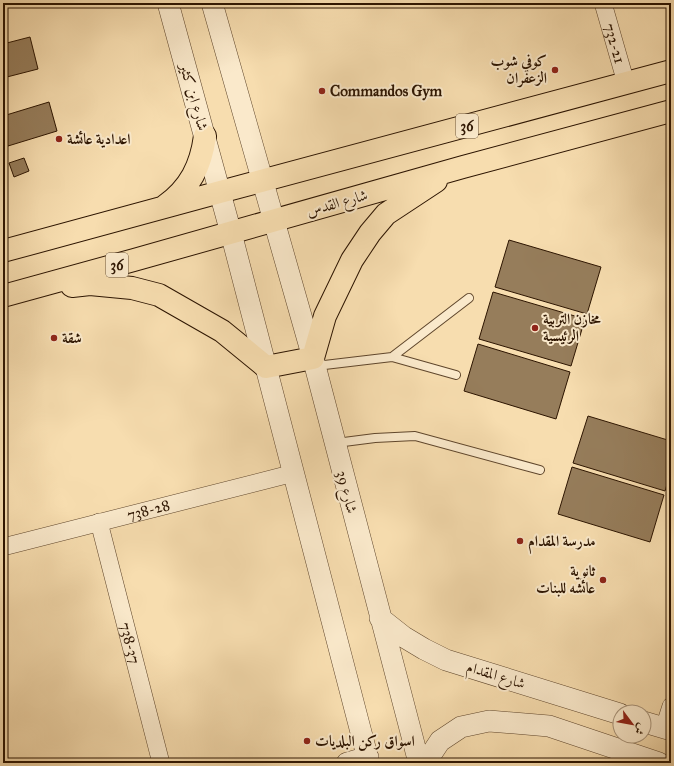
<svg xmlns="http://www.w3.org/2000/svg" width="674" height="766" viewBox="0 0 674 766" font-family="'IM FELL Great Primer',Amiri,serif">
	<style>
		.building { fill: #967d5b; stroke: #2c1400 }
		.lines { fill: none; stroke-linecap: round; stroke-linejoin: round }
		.service-casing { stroke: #5f462c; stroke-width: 10 }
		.minor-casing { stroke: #5f462c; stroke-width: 18 }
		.tertiary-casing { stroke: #5f462c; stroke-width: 22 }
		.primary-casing { stroke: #2c1400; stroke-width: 24 }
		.service { stroke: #fae9cb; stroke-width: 8 }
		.minor { stroke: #fae9cb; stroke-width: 17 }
		.tertiary { stroke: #fae9cb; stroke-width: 21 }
		.primary { stroke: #f7ddaf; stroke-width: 22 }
		.poi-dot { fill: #8f2418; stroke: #fae9cb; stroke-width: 1.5 }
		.labels { text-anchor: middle; stroke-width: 4; stroke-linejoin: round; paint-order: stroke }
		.shield { fill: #fae9cb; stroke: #6a543d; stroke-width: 1 }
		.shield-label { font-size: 14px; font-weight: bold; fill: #2c1400 }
		.street-label { font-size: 15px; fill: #2c1400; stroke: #fae9cb }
		.poi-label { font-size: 15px; font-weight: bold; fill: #2c1400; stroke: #fae9cb; text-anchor: start }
	</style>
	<rect width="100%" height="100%" fill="#f7ddaf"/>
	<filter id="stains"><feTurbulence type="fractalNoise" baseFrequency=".005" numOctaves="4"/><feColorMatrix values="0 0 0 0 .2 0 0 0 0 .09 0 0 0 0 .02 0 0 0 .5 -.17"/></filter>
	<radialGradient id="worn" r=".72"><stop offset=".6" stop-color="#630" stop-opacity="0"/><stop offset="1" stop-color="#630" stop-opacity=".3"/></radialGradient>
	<path class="building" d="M30,37L38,69L3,78V44Z
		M49,102L57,131L8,146L3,130V116Z
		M24,158L29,171L14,177L9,163Z
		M509,240L601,267L587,314L495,287Z
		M493,292L585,319L571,366L479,339Z
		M478,344L570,372L556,419L464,391Z
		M588,416L671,441V471L665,491L573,463Z
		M572,467L664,495L650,542L558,514Z"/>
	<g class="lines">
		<g class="service-casing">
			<path id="service" d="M392,357L456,375
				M316,366L392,357L469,298
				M336,443L375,438L415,436L540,470"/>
		</g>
		<g class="minor-casing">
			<g id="minor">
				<path id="s1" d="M603,3L626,83"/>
				<path id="s2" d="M99,522L161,763"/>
				<path id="s3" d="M3,547L294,473"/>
				<path d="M664,728L671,706"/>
			</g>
		</g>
		<g class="tertiary-casing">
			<path id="tertiary" d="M168,3L231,233L369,763
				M212,3L313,358L419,763
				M380,618L404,637L424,649L446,660L620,714
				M644,722L671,730
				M347,763L368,757
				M427,763L430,756L440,741L461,727L489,721L549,726L659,763"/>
		</g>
		<g class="primary-casing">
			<path id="primary" d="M165,206C190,188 201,166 205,136
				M3,251L220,192L671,71
				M72,286L90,284L132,288L159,295L222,331L266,367L313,358L325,316L352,260L370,233L386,214L436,181
				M3,296L134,260L463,167L671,111"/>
		</g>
		<use href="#service" class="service"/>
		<use href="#minor" class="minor"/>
		<use href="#tertiary" class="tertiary"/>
		<use href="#primary" class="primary"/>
	</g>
	<g class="poi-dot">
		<circle cx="555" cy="70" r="4"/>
		<circle cx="322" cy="91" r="4"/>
		<circle cx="59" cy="139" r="4"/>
		<circle cx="535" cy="328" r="4"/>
		<circle cx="54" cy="338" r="4"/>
		<circle cx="520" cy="541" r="4"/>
		<circle cx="603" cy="580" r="4"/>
		<circle cx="307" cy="741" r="4"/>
	</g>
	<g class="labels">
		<g class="shield">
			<rect x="456" y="114" width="22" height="24" rx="3"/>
			<rect x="106" y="253" width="22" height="24" rx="3"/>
		</g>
		<g class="shield-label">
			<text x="467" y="131">36</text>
			<text x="117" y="270">36</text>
		</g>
		<g class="street-label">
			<text dy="5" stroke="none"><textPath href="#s1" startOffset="42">732-21</textPath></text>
			<text transform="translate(194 97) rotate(74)" y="5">شارع ابن كثير</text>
			<text transform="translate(337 203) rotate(-16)" y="5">شارع القدس</text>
			<text transform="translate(347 492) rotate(75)" y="5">شارع 39</text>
			<text dy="5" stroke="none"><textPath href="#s3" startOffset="150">738-28</textPath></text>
			<text dy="5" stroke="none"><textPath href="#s2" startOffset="125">738-37</textPath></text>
			<text transform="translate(496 675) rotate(17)" y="5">شارع المقدام</text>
		</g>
		<g class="poi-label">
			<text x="547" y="66" text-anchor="end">كوفي شوب<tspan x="547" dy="17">الزعفران</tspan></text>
			<text x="330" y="96">Commandos Gym</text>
			<text x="67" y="144">اعدادية عائشة</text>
			<text x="543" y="324">مخازن التربية<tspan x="543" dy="17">الرئيسية</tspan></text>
			<text x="62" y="343">شقة</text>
			<text x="528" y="546">مدرسة المقدام</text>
			<text x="595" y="576" text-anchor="end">ثانوية<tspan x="595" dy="17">عائشه للبنات</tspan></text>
			<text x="315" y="746">اسواق ركن البلديات</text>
		</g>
	</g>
	<rect width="674" height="766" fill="none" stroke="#f7ddaf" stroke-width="16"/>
	<rect x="4" y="4" width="666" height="758" fill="none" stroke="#2c1400" stroke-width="2"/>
	<rect x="8" y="8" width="658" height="750" fill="none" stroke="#2c1400"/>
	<g transform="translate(632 724) rotate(122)"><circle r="19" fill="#fae9cb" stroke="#a8947a"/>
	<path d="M0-3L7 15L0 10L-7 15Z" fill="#8f2418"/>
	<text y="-6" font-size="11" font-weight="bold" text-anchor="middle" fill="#2c1400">ش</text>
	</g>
	<rect width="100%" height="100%" filter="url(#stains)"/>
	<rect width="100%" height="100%" fill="url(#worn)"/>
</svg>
